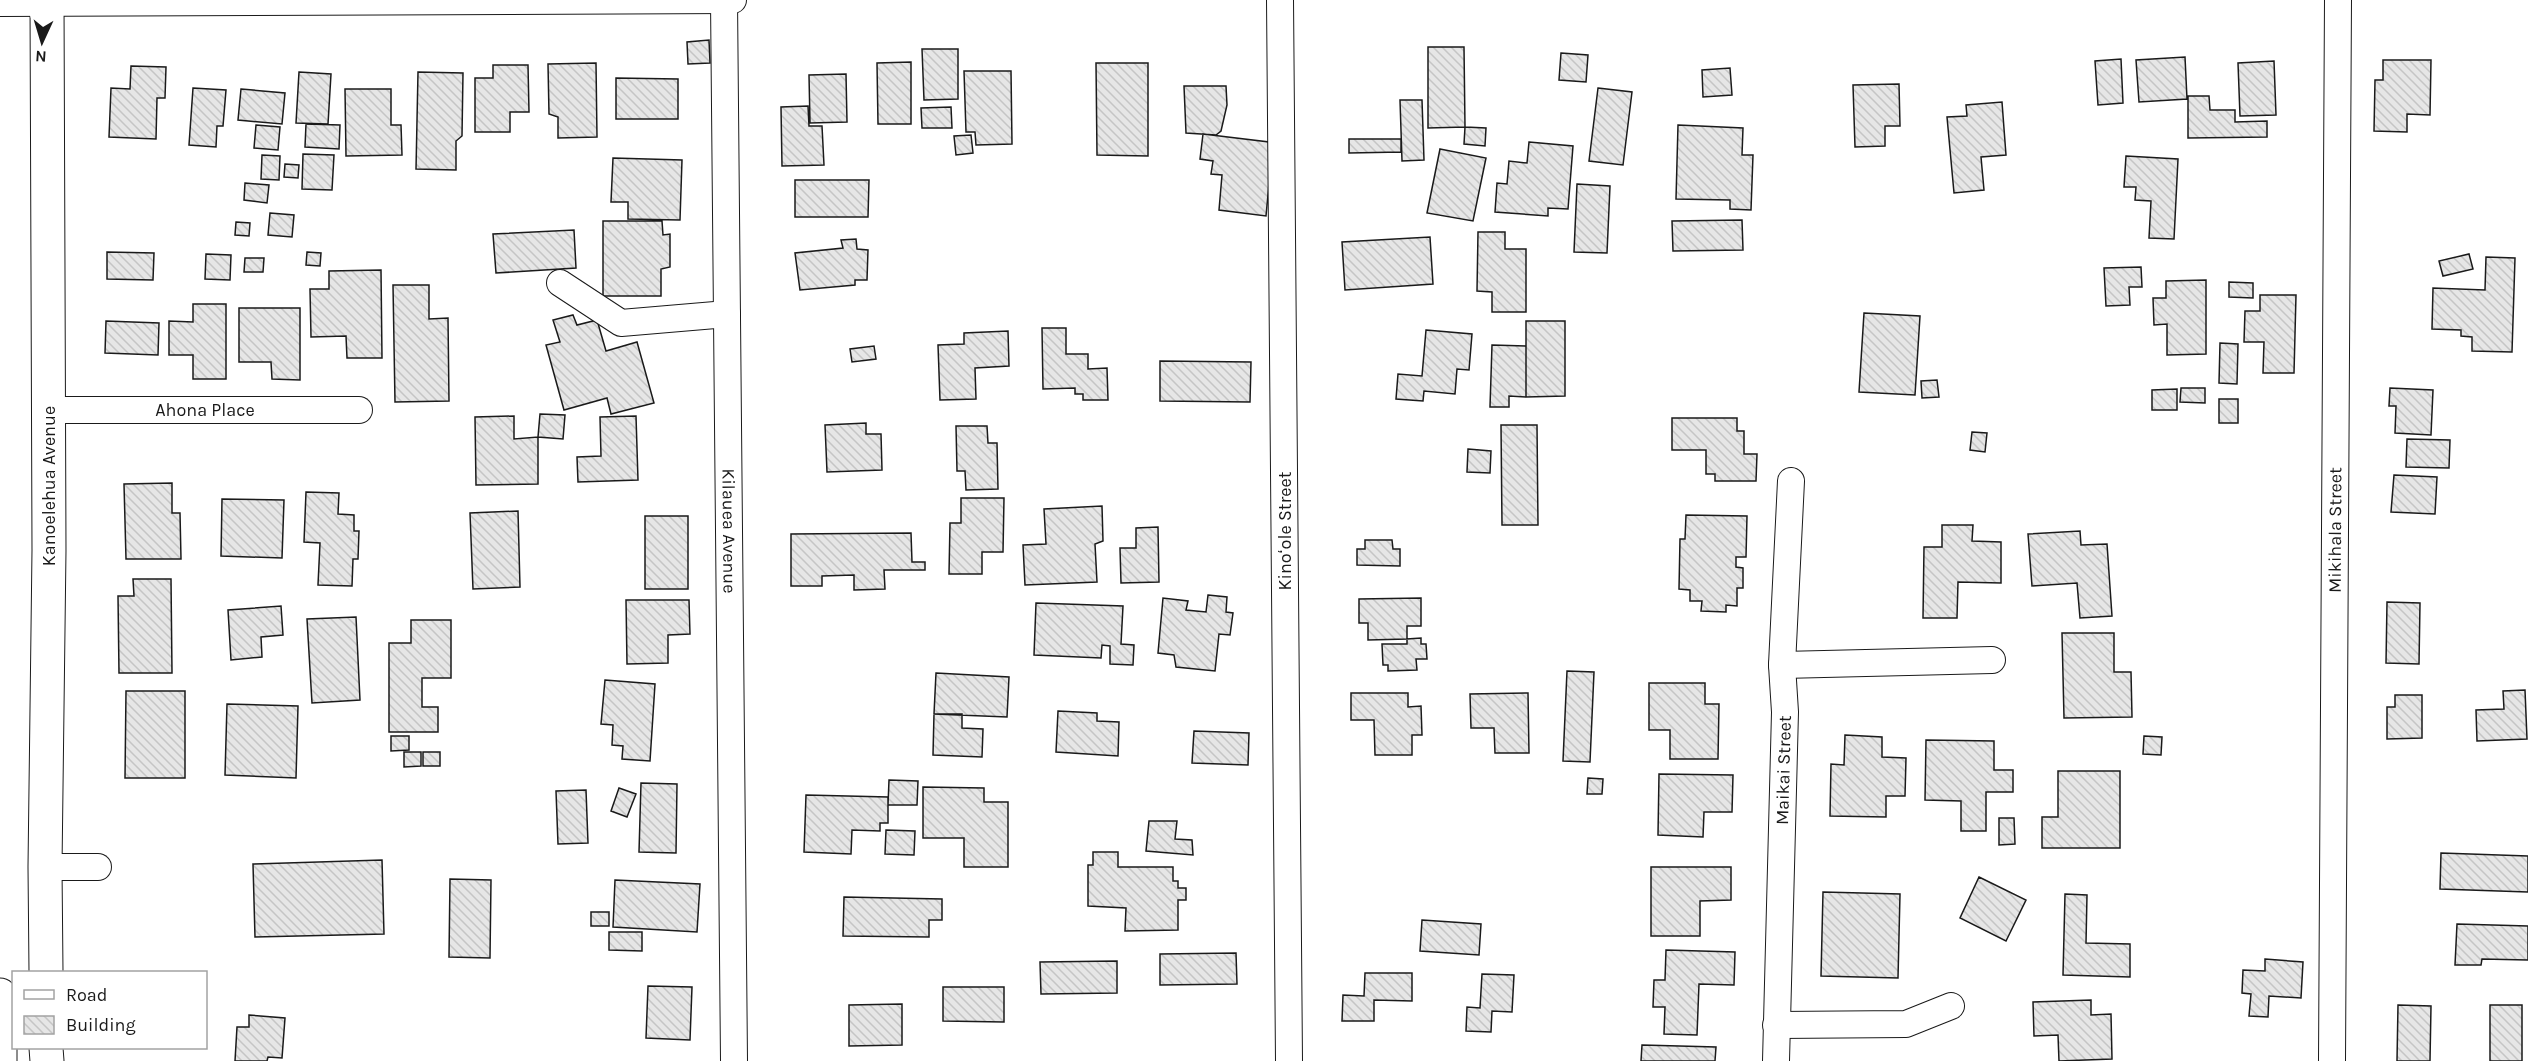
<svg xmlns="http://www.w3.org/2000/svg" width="2528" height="1061" viewBox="0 0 2528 1061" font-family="Karla,sans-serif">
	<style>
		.building { fill: url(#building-back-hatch); stroke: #1a1a1a; stroke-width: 1.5 }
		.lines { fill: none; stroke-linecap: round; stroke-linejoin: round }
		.minor-casing { stroke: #1a1a1a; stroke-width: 28 }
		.highway-casing { stroke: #1a1a1a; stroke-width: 35 }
		.minor { stroke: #fff; stroke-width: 26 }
		.highway { stroke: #fff; stroke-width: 33 }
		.labels { text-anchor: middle; stroke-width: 4.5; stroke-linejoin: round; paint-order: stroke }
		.street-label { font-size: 18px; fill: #1a1a1a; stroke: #fff }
	</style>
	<defs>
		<pattern id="building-back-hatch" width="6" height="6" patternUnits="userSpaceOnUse" patternTransform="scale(1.5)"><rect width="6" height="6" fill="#e6e6e6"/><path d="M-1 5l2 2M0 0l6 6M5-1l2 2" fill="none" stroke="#c5c5c5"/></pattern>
	</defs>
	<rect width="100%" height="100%" fill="#fff"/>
	<path class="building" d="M709,40L710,63L688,64L687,42Z
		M1428,47H1464L1465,127L1428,128Z
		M922,49H958V99L924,100Z
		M1561,53L1588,55L1586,82L1559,80Z
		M2185,57L2187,99L2139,102L2136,60Z
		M2121,59L2123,103L2098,105L2095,61Z
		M2383,60H2431L2430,115L2407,114V132L2374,131L2375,80H2383Z
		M2274,61L2276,115L2240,116L2238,63Z
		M911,62V124H878L877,63Z
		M596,63L597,137L558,138V117L549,114L548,64Z
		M1096,63H1148V156L1097,155Z
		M493,65H528L529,112H510V132H475V78H493Z
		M131,66L166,67L165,98H157L156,139L109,137L111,88L130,89Z
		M1730,68L1732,95L1703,97L1702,70Z
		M964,71H1011L1012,144L976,145L975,132H966Z
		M299,72L331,74L328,124L296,123Z
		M418,72L463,73L462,136L456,141V170L416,169Z
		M846,74L847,122L810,123L809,75Z
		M616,78L678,79V119H616Z
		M1899,84L1900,126H1885V146L1855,147L1853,85Z
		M1184,86H1226L1227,105L1221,131L1216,135L1186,133Z
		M193,88L226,90L223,126H217L216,147L189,145Z
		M1598,88L1632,92L1623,165L1589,161Z
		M241,89L285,93L282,124L238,120Z
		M345,89H391V125H401L402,155L346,156Z
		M2188,96H2209L2210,110H2235V122L2267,121V137L2188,138Z
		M1400,100H1422L1424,160L1402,161Z
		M2002,102L2006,155L1981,157L1984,190L1954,193L1947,117L1967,116L1966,105Z
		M808,106L809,126H822L824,165L782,166L781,107Z
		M951,107L952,128H922L921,108Z
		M306,124L340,125L339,149L305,147Z
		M256,125L280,127L278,150L254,148Z
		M1678,125L1743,128L1742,155H1753L1751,210L1730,209V200L1676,199Z
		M1465,127L1486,128L1485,146L1464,144Z
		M1203,134L1269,142L1274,185L1269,184L1266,216L1219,210L1222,175L1211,174L1213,161L1200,159Z
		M971,135L973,153L956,155L954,136Z
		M1349,139H1401V152L1349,153Z
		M1529,142L1573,146L1568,209L1548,208V216L1495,212L1497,183L1507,184L1509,161L1527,163Z
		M1440,149L1486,158L1473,221L1427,213Z
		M303,154L334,155L332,190L302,189Z
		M262,155L280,156L279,180L261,179Z
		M2126,156L2178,159L2174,239L2149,238L2151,201L2135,200L2136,187H2124Z
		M613,158L682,160L680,220L628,219V202H611Z
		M285,164L299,165L298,178L284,177Z
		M795,180H869L868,217H795Z
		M245,183L269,185L267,203L244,200Z
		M1577,184L1610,186L1607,253L1574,252Z
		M270,213L294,215L292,237L268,235Z
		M1742,220L1743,250L1673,251L1672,221Z
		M603,221H662L663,235L670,234V267L661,269V296H603Z
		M236,222L250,223L249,236L235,235Z
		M574,230L576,268L496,273L493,234Z
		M1478,232H1505V249H1526V312H1492V292L1477,291Z
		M1430,237L1433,284L1345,290L1342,242Z
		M856,239L857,249L868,250L867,280H855V285L800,290L795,253L843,248L841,240Z
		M107,252L154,253L153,280L107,279Z
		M307,252L321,253L320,266L306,265Z
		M206,254L231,255L230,280L205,279Z
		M2469,254L2473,269L2443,276L2439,261Z
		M2486,257L2515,258L2512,352L2472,351V337L2461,336V330L2432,329L2433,288L2485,290Z
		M245,258H264L263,272H244Z
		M2141,267L2142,287H2129L2130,305L2106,306L2104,268Z
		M381,270L382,358H347L346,336L311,337L310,289H329V271Z
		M2206,280V354L2167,355V324L2154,325L2153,298H2166V281Z
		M2229,282L2253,283V298L2229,297Z
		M393,285H429V319L448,318L449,401L395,402Z
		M2260,295H2296L2294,373H2263L2264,342H2244L2245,311H2260Z
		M193,304H226V379H193V355H169V321L193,322Z
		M239,308H300V380L272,379L271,362H239Z
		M1864,313L1920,316L1915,395L1859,392Z
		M573,315L577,325L597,320L606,351L637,342L654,403L611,414L607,398L564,410L546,345L560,342L553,320Z
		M106,321L159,323L158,355L105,353Z
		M1526,321H1565V396L1526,397Z
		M1042,328H1066V354H1088V369L1107,368L1108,400H1083V394H1075V388L1043,389Z
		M1426,330L1472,334L1469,370L1457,369L1455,394L1424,391L1423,401L1396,399L1398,374L1422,376Z
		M1008,331L1009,366L975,368L976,399L940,400L938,345L964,344V333Z
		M2220,343L2238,344L2237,384L2219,383Z
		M1492,345L1526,346V397L1509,396V407H1490Z
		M874,346L876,359L852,362L850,349Z
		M1160,361L1251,362L1250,402L1160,401Z
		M1937,380L1939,397L1922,398L1921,381Z
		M2181,388H2205V403L2180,402Z
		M2390,388L2433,390L2431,435L2395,433L2396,406H2389Z
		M2177,389V410H2152V390Z
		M2219,399H2238V423H2219Z
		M540,414L565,415L563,439L538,437Z
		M514,416V439L538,437V484L476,485L475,417Z
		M636,416L638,480L578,482L577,457L601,456L600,417Z
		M1672,418H1737V431H1744V454H1757L1756,481H1715V474H1706V450H1672Z
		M866,423V434H881L882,470L827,472L825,425Z
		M1501,425H1537L1538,525H1502Z
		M956,426H987L988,443H997L998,489L966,490L965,471H957Z
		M1972,432L1987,433L1985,452L1970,450Z
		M2407,439L2450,440L2449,468L2406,467Z
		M1468,449L1491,451L1490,473L1467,472Z
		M2394,475L2437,477L2435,514L2391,512Z
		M172,483V513H180L181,559H126L124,484Z
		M306,492L339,493L338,514L354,515V531H359L358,559H353L352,586L318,585L320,543L304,542Z
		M961,498H1004L1003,552H982V574H949L950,523H961Z
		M222,499L284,500L282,558L221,556Z
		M1102,506L1103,541L1095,544L1097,582L1025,585L1023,545L1046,544L1044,509Z
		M518,511L520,587L473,589L470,513Z
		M1686,515L1747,516L1746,557H1736V567L1743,568V588H1737V606L1726,605V612L1701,611L1702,601H1690V590L1679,589L1680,539H1685Z
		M645,516H688V589H645Z
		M1942,525H1973L1972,541L2001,542V583L1958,582L1957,618H1923L1924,547H1942Z
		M1158,527L1159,582L1121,583L1120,548H1136V528Z
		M2080,531L2081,545L2107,544L2112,616L2080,618L2077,583L2032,586L2028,534Z
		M911,533L912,562H925V570H884L885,589L854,590V575L822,576V586H791V534Z
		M1365,540H1392L1393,549H1400V566L1357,565V549H1365Z
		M133,579H171L172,673H119L118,596H134Z
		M1208,595L1227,597L1226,612L1233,613L1230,635L1219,634L1215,671L1176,667L1174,655L1158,653L1163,598L1188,601L1186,610L1206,612Z
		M1421,598V626H1407V639L1368,640V623H1359V599Z
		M626,600H689L690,634L668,635V663L627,664Z
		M2387,602L2420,603L2419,664L2386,663Z
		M1036,603L1123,606L1121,644L1134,645L1133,665L1110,664V646L1102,645L1101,658L1034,655Z
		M281,606L283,635L261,637L262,657L231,660L228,610Z
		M356,617L360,700L312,703L307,619Z
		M411,620H451V678H422V707H438V732H389V643H411Z
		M2062,633H2114V672H2131L2132,717L2064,718Z
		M1421,638V644H1426L1427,659H1416L1417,670L1388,671V665H1383L1382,644H1407V639Z
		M1567,671L1594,672L1590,762L1563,761Z
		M936,673L1009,677L1007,717L934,714Z
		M605,680L655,684L650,761L622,759L623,746L612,745L613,725L601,724Z
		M1649,683H1705V704H1719L1718,759H1670V730H1649Z
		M2525,690L2527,739L2477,741L2476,710L2504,709L2503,691Z
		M126,691H185V778H125Z
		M1351,693H1408V707L1421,706L1422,735H1412V755H1375L1374,720H1351Z
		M1528,693L1529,753H1495L1494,728H1471L1470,694Z
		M2395,695H2422V738L2387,739V707H2395Z
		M227,704L298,706L296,778L225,775Z
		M1058,711L1097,713V721L1119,722L1118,756L1056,752Z
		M934,714H962V728L983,729L982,757L933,755Z
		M1194,731L1249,733L1248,765L1192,763Z
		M1845,735L1882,737V757L1906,758L1905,796H1886V817L1830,816L1831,764L1844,765Z
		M391,736H409V750L391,751Z
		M2144,736L2162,737L2161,755L2143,754Z
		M1926,740L1994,741V770H2013V792H1986V831H1961V801L1925,800Z
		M404,752H421V766L404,767Z
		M423,752H440V766H423Z
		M2058,771H2120V848H2042V817H2058Z
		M1659,774L1733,775L1732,812H1704L1703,837L1658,835Z
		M1588,778L1603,779L1602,794H1587Z
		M889,780L918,781L917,805H888Z
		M641,783L677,784L676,853L639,852Z
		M923,787L984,788V802H1008V867H964V838H923Z
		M619,788L636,794L627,817L611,811Z
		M586,790L588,843L558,844L556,791Z
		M806,795L888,797V823H880V831L852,830L851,854L804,852Z
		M1999,818H2014L2015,844L1999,845Z
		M1149,821H1177L1175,839L1192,840L1193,855L1146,851Z
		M886,830L915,831L914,855L885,854Z
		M1093,852H1118V867H1173V881H1178V888H1186V900H1178V930L1125,931L1126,908L1088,906V865H1093Z
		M2441,853L2528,856V892L2440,889Z
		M382,860L384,934L255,937L253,864Z
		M1651,867H1731V900L1700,901V936H1651Z
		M1979,877L2026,900L2006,941L1960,918Z
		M450,879L491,880L490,958L449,957Z
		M615,880L700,884L697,932L613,927Z
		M1823,892L1900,894L1898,978L1821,976Z
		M2065,894L2087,895L2086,943L2130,944V977L2063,975Z
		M844,897L942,899V920H929V937L843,936Z
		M591,912H609V926H591Z
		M1422,920L1481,924L1479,955L1420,951Z
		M2457,924L2528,926V960L2482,959L2481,965H2455Z
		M609,932H642V951L609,950Z
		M1666,950L1735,952L1734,985L1699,984L1697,1035L1664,1034L1665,1007H1653L1654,980H1665Z
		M1236,953L1237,984L1160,985V954Z
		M2265,959L2303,962L2301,998L2269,996L2268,1017L2249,1016L2251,994L2242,993L2243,970L2265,971Z
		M1117,961V993L1041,994L1040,962Z
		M1365,973H1412V1001L1374,1000V1021H1342L1343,995L1364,996Z
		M1482,974L1514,975L1512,1012L1492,1011L1491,1032L1466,1031L1467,1007L1480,1008Z
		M648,986L692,987L690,1040L646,1038Z
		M943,987H1004V1022L943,1021Z
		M2091,1000V1015L2111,1014L2112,1059L2059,1061L2058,1035L2034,1036L2033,1002Z
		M902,1004V1045L849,1046V1005Z
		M2398,1005L2431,1006L2430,1061H2397Z
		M2490,1005H2522V1061H2490Z
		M249,1015L285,1018L282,1058L268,1057L267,1061H235L237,1027H249Z
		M1642,1045L1716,1047L1715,1061H1641Z"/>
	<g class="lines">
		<g class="minor-casing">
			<g id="minor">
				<path id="s1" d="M724,0L734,1061"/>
				<path d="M1280,0L1289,1061"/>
				<path d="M0,3L733,0"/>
				<path d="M560,283L621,323L727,314"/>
				<path id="s2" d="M49,410H359"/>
				<path d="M1782,665L1992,660"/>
				<path d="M45,867H98"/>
				<path d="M1776,1025L1906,1024L1951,1006"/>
				<path id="s3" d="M1776,1061L1785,712L1782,665L1791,481"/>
				<path id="s4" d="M2332,1061L2338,0"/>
			</g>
		</g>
		<g class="highway-casing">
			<path id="highway" d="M46,972L45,867L49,550L47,0
				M0,995V1061
				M46,1048L47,1061"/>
		</g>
		<use href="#minor" class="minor"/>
		<use href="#highway" class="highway"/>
	</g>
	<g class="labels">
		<g class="street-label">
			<text dy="6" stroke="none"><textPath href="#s2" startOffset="156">Ahona Place</textPath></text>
			<text transform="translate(49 486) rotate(-90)" y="6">Kanoelehua Avenue</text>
			<text dy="6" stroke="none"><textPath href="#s1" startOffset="531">Kilauea Avenue</textPath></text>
			<text dy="6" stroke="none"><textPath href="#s4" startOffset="531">Mikihala Street</textPath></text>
			<text transform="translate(1285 531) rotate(-90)" y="6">Kinoʻole Street</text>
			<text dy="6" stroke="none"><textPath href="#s3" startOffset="291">Maikai Street</textPath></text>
		</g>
	</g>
	<rect x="12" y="971" width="195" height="78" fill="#ffffff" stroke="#a3a3a3" stroke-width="1.5"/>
	<rect x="24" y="990" width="30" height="9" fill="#ffffff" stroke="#a3a3a3" stroke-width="1.5"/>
	<text x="66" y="1001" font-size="18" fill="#1a1a1a">Road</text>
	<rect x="24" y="1016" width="30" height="18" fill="url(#building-back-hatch)" stroke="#a3a3a3" stroke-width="1.5"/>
	<text x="66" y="1031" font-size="18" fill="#1a1a1a">Building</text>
	<g transform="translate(42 42) rotate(184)" stroke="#ffffff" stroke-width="4.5" paint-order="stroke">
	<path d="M0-4.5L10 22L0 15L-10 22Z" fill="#1a1a1a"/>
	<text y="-9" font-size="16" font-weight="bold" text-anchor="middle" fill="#1a1a1a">N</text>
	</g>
</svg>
